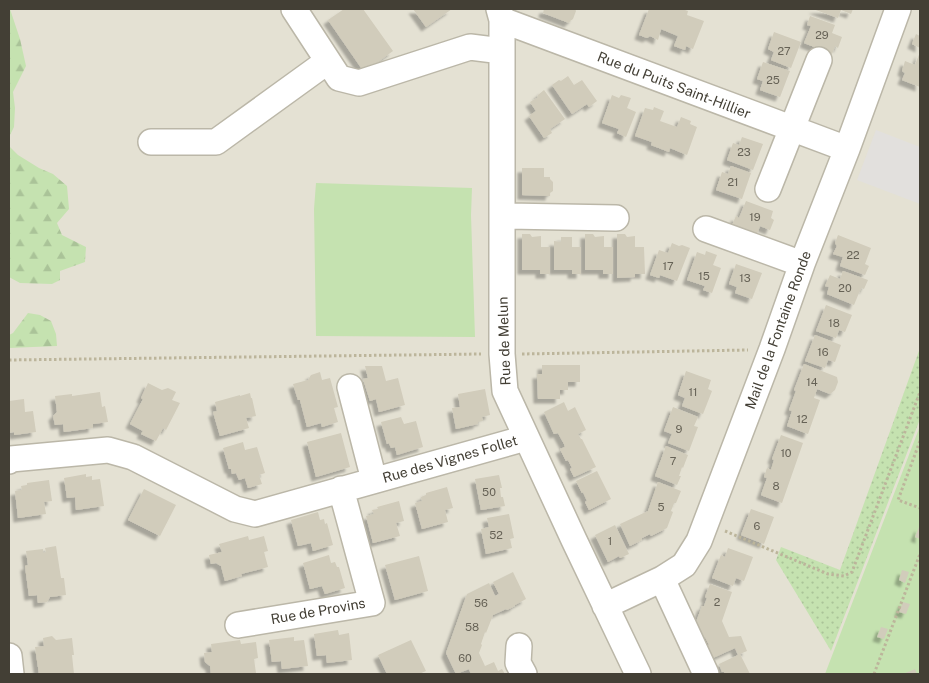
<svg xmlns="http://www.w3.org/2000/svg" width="929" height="683" viewBox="0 0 929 683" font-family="'Public Sans',sans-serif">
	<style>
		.residential { fill: #e4e1d3 }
		.grass { fill: url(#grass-dots) }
		.forest { fill: url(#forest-firs) }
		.green { fill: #c5e2b0 }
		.parking { fill: #e2e0dd }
		.building { fill: #d1ccbb; filter: url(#shadow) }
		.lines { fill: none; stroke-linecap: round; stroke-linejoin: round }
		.minor-casing { stroke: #bbb7a8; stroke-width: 28 }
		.path { stroke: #bcb59b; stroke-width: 3; stroke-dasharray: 2.5 2.5; stroke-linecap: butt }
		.minor { stroke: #fff; stroke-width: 25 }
		.labels { text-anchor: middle; stroke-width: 4; stroke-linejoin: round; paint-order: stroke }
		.number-label { font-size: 11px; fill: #666256 }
		.street-label { font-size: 14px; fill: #433f35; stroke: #fff }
	</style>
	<defs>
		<pattern id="grass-dots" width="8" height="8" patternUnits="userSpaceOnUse" patternTransform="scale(1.25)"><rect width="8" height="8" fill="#c5e2b0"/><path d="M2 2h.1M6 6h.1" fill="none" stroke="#aac398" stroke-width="1.8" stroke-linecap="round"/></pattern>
		<pattern id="forest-firs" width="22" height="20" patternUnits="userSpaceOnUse" patternTransform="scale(1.25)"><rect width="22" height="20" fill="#c5e2b0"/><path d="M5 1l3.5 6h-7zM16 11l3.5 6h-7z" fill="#aac398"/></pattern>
		<filter id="shadow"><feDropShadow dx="-4.5" dy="4.5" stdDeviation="1" flood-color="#0004"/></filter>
	</defs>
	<rect width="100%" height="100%" fill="#f1efe5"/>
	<path class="residential" d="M9,9H920V674H9Z"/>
	<path class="grass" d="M920,348V419L831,651L776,560L781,547L840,570Z"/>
	<path class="forest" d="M9,9H10L20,39L26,66L13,92L15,108L14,127L9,137Z
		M9,146L18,155L39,168L53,174L67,186L69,209L57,223L62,235L86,247L85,262L60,271V280L52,284L20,283L9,277Z
		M28,313L40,315L51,321L56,334L57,346L9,348V335L13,333Z"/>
	<path class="green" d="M316,183L472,188L471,215L475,337L316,336L314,209Z
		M920,426V674H825Z"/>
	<path class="parking" d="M876,130L920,147V204L857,180Z"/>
	<path class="building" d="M344,9H363L393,51L364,72L328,20Z
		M413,9H452L426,27Z
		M544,9H575L576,11L573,19L570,21L569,23L543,13Z
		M649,9H682L688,11L687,15L704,21L693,49L686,46L685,50L674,46L678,36L661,29L658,40L650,36L647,38L639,35Z
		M813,9H853L851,14L841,10L838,18Z
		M810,16L835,25L832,33L842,37L838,48L835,46L832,54L804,43L811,26L807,25Z
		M774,32L801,42L791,68L771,60L774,52L768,49Z
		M916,34L920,36V48L912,44Z
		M920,52V87L902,80L905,73L902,71L905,61L915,65Z
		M763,62L790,71L780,97L760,90L763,81L757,79Z
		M568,76L574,85L582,80L597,101L589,107L587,104L572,114L552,85L559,80L561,81Z
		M544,90L565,119L550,129L552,133L544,138L529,116L536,111L530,102L537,98L538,95Z
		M612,95L619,98L621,95L631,98L627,108L636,112L626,137L617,133L619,129L602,123Z
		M654,107L664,111L660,121L677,127L681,117L691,121L690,124L697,127L687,155L670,148L669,152L651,145L652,142L635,136L645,108L653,110Z
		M742,137L763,144L753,170L727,160L733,143L739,145Z
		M731,166L751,173L742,199L716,190L722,172L728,174Z
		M522,168H544V177H550V179L553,182V191L550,193V196L522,195Z
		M746,201L773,211L771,218L774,220L770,230L760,226L757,234L732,225L736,216L739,218Z
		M522,234H530L532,237L541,236V247H550V274H540V270H522Z
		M585,234H593L595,237L604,236V247H613V274H603V270H585Z
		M617,234H625L627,237L635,236V247H644L645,274H635V277L617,278Z
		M838,235L871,248L865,264L869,266L865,275L840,266L843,257L833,254L837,246L835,243Z
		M561,237H572V247H581V274H572V270H554V241L561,242Z
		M672,243L679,246L682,245L690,248L677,281L660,275L659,278L650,275L659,250L668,253Z
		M706,251L717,255L713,265L721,268L712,293L703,290L705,286L687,280L697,252L705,255Z
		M736,264L762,273L752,299L735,293L737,287L729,284Z
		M843,271L868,280L864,289L861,288L854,305L827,294L829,287L825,286L830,275L840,279Z
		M826,305L852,315L845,332L839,330L836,338L816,331Z
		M815,335L841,345L835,362L828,360L825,368L805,361Z
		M804,364L837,377L838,382L835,390L830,394L817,389L814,398L820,400L808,434L787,426L792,411L789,410L796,391L794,390Z
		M542,365H580V382H568V390H560V399H538L537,374H542Z
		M365,366H382L386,381L398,378L405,405L379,412L376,399L370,401L363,379L368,378Z
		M686,371L711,380L708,389L712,391L703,414L682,406L685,398L678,395Z
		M320,372L322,380L330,378L338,407L334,408L338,422L322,427L321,423L307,427L300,400H298L293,384L308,380L311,375Z
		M148,383L162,390L168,388L176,392L172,400L180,403L166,430L163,428L156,441L141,434L143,431L130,424L143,399L141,398Z
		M485,389L490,415L482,417L483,421L478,422V424L456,429L452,408L460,407L458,394Z
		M100,392L102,407L105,406L108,422L93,424V428L64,432L63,424L55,425L53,416L57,412L55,396L72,394V396Z
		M250,393L251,398H252L256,416L246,418L249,428L220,436L213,412L217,411L215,402L240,395V396Z
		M24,399L25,412L33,411L36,432L14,435V432L9,433V401Z
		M564,402L568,411L575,407L586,430L578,434L581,439H582L596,467L574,477L570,469L572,468L568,460L566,461L560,449L565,447L564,444L558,433L554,434L544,412Z
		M673,407L698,417L694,426L698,427L689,451L668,443L672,434L664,431Z
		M401,417L404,424L416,421L423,447L397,455L395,447L391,448L389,443L387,444L381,422Z
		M341,433L350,467L316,477L307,442Z
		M781,435L803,443L782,503L761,495L767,478L764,477L767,468L771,470L774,460L772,459Z
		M243,442L245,450L257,447L265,473L259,475L262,484L248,488L245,478L239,480L236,473L232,474L231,469H229L223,448Z
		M666,446L688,455L683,468L682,467L679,476H681L677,485L655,476Z
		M597,471L611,499L589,510L585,502L587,501L583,492L582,493L576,481Z
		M86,474V477L92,476V480L100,479L104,506L76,510L75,497L67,498L64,478Z
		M499,475L502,488H500L501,497H503L505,506L481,510L475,479Z
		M49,480L52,501L44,502L46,514L18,518L15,491L22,490L21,486L27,485V483Z
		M658,482L681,491L676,503H674L671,511L673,512L667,528L651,536L650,534L642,538V540L630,546L620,524L648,511Z
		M447,487L453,508L445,510L448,522L422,529L415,503L422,501L421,497L426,495V493Z
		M144,489L176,505L160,536L128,520Z
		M399,501L404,521L396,523L400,536L373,543L366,516L374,514L372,510L378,509L377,507Z
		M751,509L774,517L764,544L741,535Z
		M318,512L320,520L324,519L325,524L327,523L333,545L313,551L311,543L298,546L291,520Z
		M509,514L514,538L510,539L512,548L486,554L481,529L489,527L487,518Z
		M615,525L629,554L620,558L619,556L608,562L595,535Z
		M919,527L920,528V539L915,537Z
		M248,536L249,540L264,536L268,551L264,552L268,567L241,574L242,576L225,581L221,566L216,563L211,564L209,555L222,552L219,544Z
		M56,546L61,578H64L66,595L50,597L47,602L38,603L37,595L29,596L25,566L28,565L26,551L43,549V553L46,552L45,548Z
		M728,548L753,557L744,581L736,578L733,586L712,578L721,555L725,557Z
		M329,555L331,563L335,562L337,567H339L345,588L325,594L322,586L310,589L303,563Z
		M419,556L428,591L395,600L385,565Z
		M902,570L909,572L905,583L899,580Z
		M513,572L526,599L515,605V606L507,610L506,609L493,615L486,633L485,632L481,644L482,645L479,653L485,666L494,662L498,671L502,669L505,674H471L469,669L456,674L446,653L467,594L489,583L495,596L499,594L493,582Z
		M710,584L732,592L722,621L729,637L741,636L747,651L740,654L750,674H725L724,672H722L719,664L738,655L735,648L713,658L707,646L709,645L705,637L703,638L696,622L702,606H704L707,598L705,597Z
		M903,602L910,604L906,614L899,612Z
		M881,627L888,629L884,639L877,637Z
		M338,630L339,635L349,633L352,660L327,663L326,655L317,656L314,634Z
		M52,636L56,640L72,638L74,655H72L74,674H39L35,647L44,646L43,638Z
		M294,637V641L304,640L308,666L282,669L281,661L272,662L269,640Z
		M240,640L241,644L256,642L258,658L254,659L256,673L246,674H211L210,666L205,662L204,653L212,652L211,644Z
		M411,640L426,671L419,674H387L378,655Z
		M915,669L917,674H903Z"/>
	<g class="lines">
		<g class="minor-casing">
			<path id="minor" d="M294,9L339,78L359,83L470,47L502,51
				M499,9L502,20V354L505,391L574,540L638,674
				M502,20L847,149
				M151,142H216L328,61
				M768,189L819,60
				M502,216L616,218
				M706,229L802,264
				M350,387L374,480
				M9,461L11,459L108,450L133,457L235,509L255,514L526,438
				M662,579L706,674
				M605,606L662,579L684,565L699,541L772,349L802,264L847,149L898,9
				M238,625L372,603L341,489
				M519,646L518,663L524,674
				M9,656L11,674"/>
		</g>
		<path class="path" d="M522,354L748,350
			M9,360L481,354
			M920,441L898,500L920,508
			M725,531L828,574L844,576L852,572L920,392
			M874,674L920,554"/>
		<use href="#minor" class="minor"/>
	</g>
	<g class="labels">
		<g class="number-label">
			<text x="822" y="39">29</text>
			<text x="784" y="55">27</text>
			<text x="773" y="84">25</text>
			<text x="744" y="156">23</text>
			<text x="733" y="186">21</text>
			<text x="755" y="221">19</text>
			<text x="853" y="259">22</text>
			<text x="668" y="270">17</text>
			<text x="704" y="280">15</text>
			<text x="745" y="282">13</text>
			<text x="845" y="292">20</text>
			<text x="834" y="327">18</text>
			<text x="823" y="356">16</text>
			<text x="812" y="386">14</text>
			<text x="693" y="396">11</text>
			<text x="802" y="423">12</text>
			<text x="679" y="433">9</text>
			<text x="786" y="457">10</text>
			<text x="673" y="465">7</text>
			<text x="776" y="490">8</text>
			<text x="489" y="496">50</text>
			<text x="661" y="511">5</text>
			<text x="757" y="530">6</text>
			<text x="496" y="539">52</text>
			<text x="610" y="545">1</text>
			<text x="717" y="606">2</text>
			<text x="481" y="607">56</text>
			<text x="472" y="631">58</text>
			<text x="465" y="662">60</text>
		</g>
		<g class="street-label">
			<text transform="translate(674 85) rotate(21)" y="5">Rue du Puits Saint-Hillier</text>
			<text transform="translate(778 330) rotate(-70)" y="5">Mail de la Fontaine Ronde</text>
			<text transform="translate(504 341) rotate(-92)" y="5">Rue de Melun</text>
			<text transform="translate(450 459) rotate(-16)" y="5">Rue des Vignes Follet</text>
			<text transform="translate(318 611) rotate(-10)" y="5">Rue de Provins</text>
		</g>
	</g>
	<rect width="929" height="683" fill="none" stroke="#433f35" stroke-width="20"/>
</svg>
